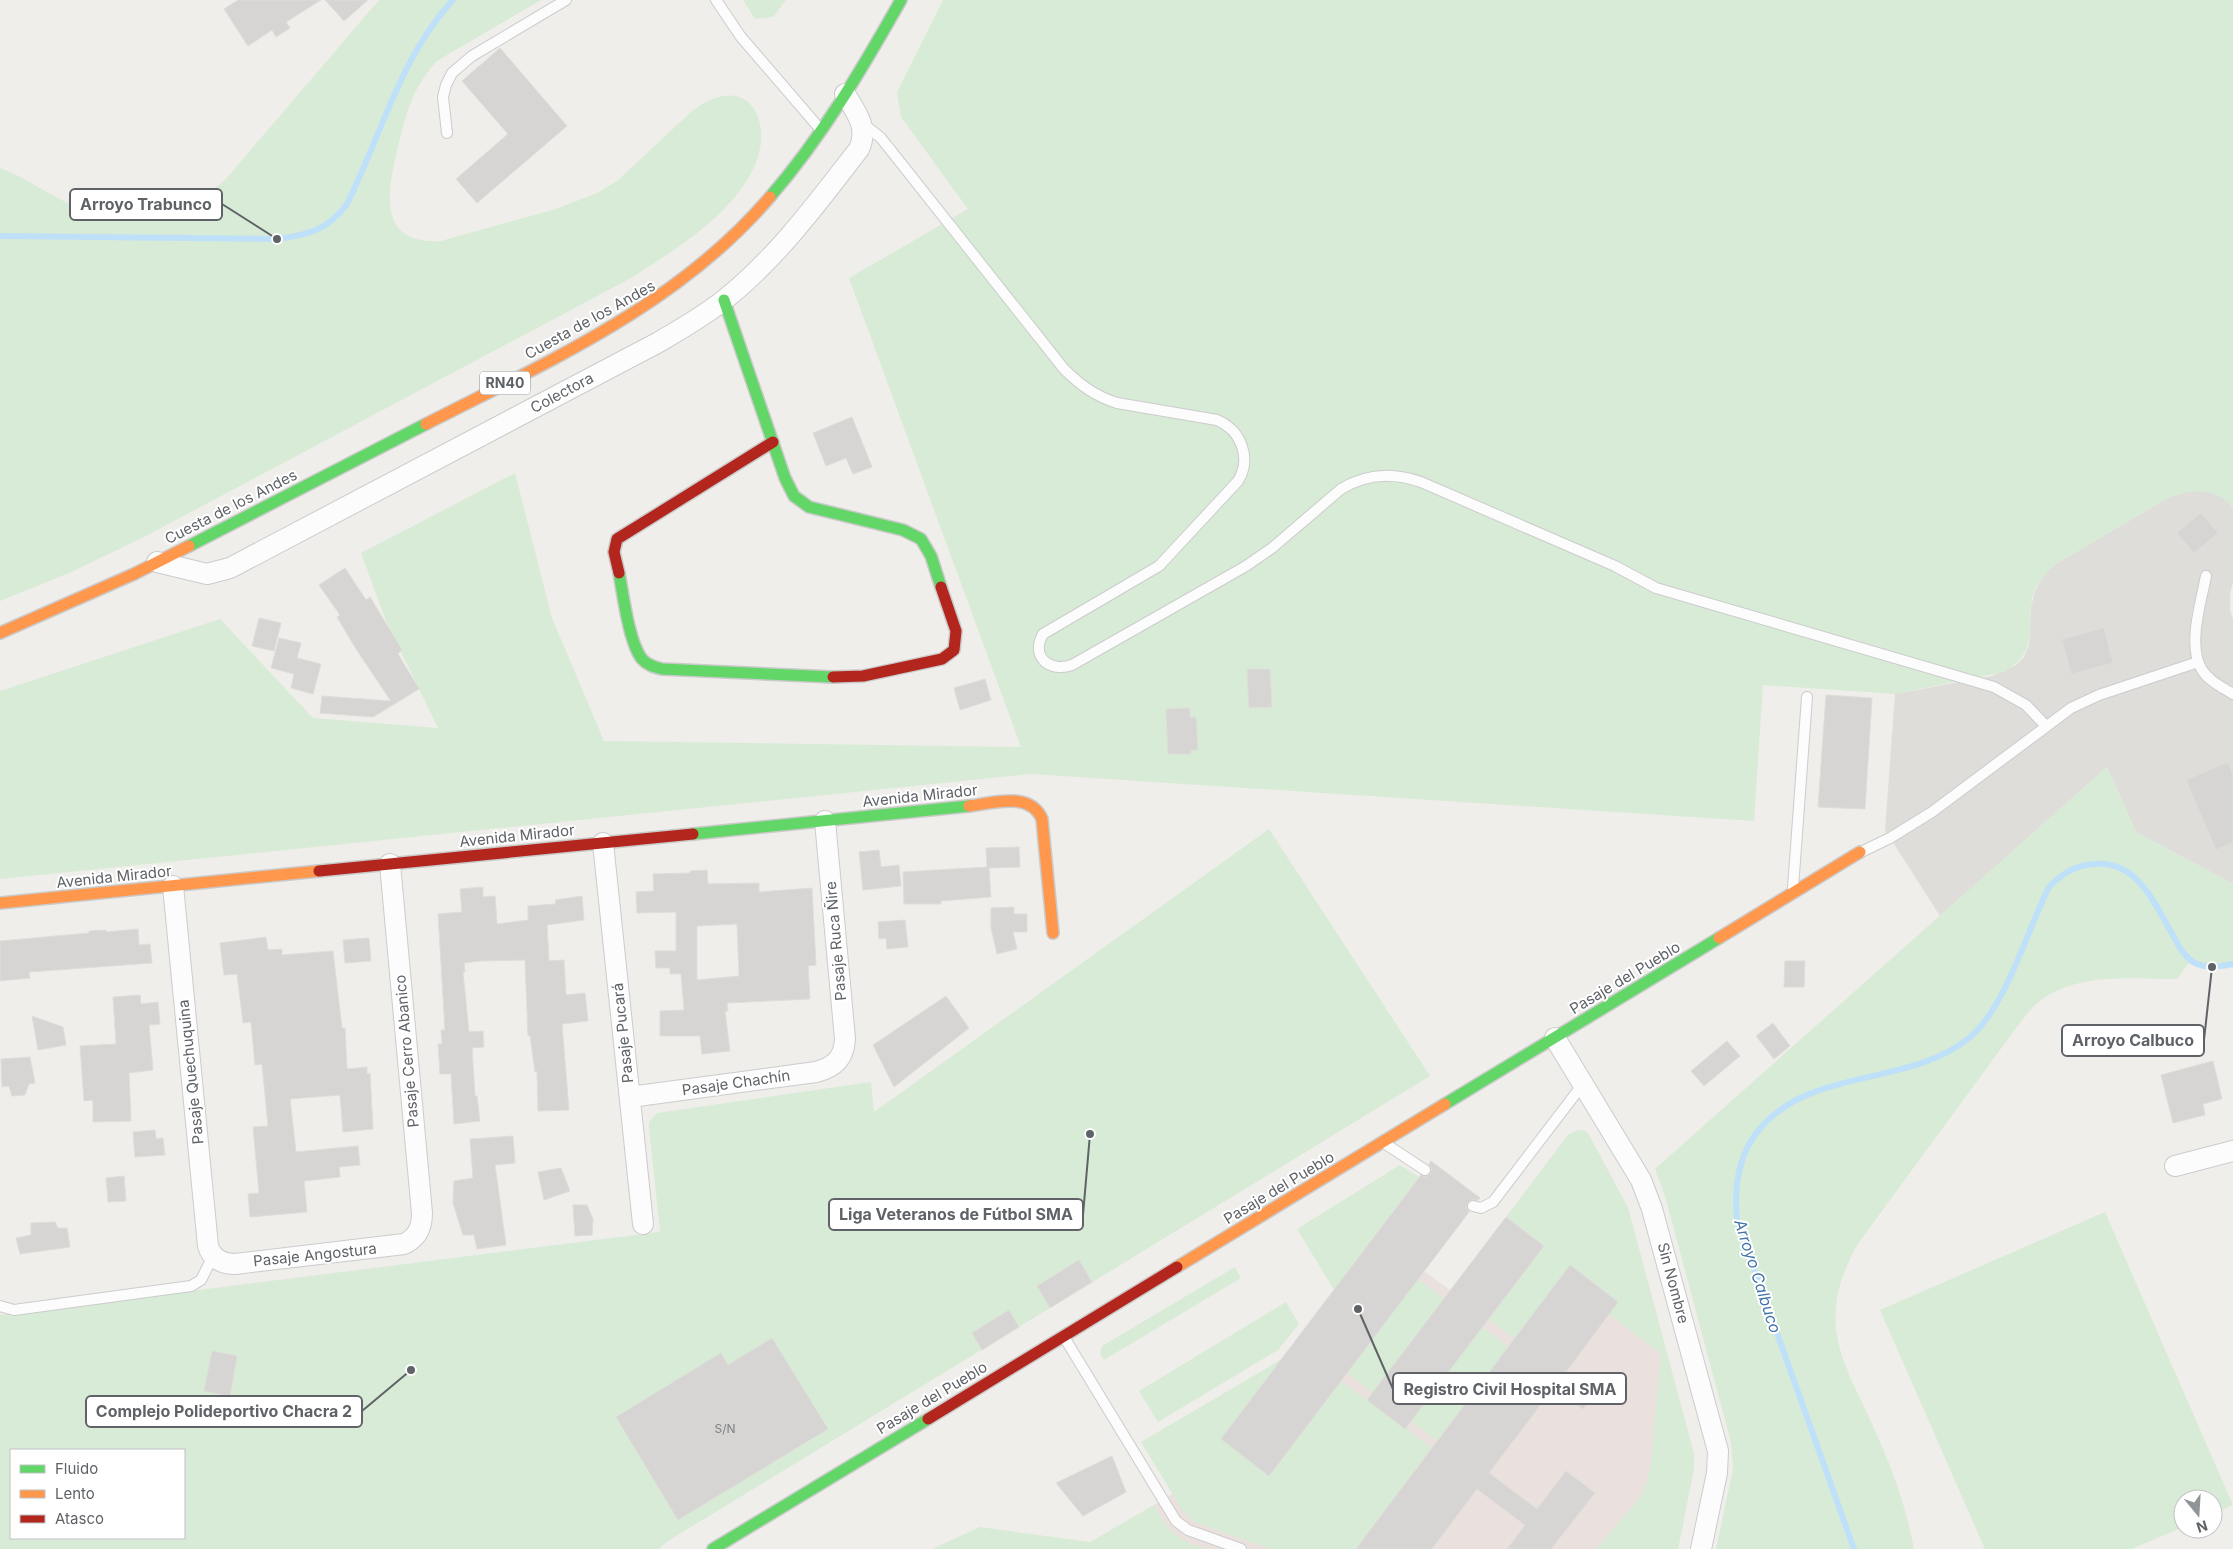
<svg xmlns="http://www.w3.org/2000/svg" width="2233" height="1549" viewBox="0 0 2233 1549" font-family="Inter,sans-serif">
	<style>
		.industrial { fill: #dfddda }
		.medical { fill: #eae0de }
		.green { fill: #d8ebd6; fill-rule: evenodd }
		.lines { fill: none; stroke-linecap: round; stroke-linejoin: round }
		.stream { stroke: #bfe0f9; stroke-width: 6 }
		.building { fill: #d6d5d3; stroke: #deddd9; fill-rule: evenodd }
		.lane-casing { stroke: #cbcccc; stroke-width: 12 }
		.street-casing { stroke: #cbcccc; stroke-width: 22 }
		.fast-casing { stroke: #cacacb; stroke-width: 14 }
		.slow-casing { stroke: #cacacb; stroke-width: 14 }
		.jam-casing { stroke: #cacacb; stroke-width: 14 }
		.lane { stroke: #fdfcfc; stroke-width: 10 }
		.street { stroke: #fdfcfc; stroke-width: 20 }
		.fast { stroke: #63d668; stroke-width: 11 }
		.slow { stroke: #ff974d; stroke-width: 11 }
		.jam { stroke: #b3261e; stroke-width: 11 }
		.labels { text-anchor: middle; stroke-width: 4; stroke-linejoin: round; paint-order: stroke }
		.number-label { font-size: 12px; fill: #7e8184 }
		.shield { fill: #fff; stroke: #8f9295; stroke-width: 1 }
		.shield-label { font-size: 14px; font-weight: bold; fill: #5f6368 }
		.street-label { font-size: 15px; fill: #5f6368; stroke: #fff }
		.water-label { font-size: 16px; font-style: italic; fill: #4174aa; stroke: #fff }
		.leader { fill: none; stroke: #5f6368; stroke-width: 2 }
		.callout-dot { fill: #5f6368; stroke: #fff; stroke-width: 2 }
		.callout { fill: #fff; stroke: #5f6368; stroke-width: 2 }
		.callout-label { font-size: 16px; text-anchor: middle; font-weight: bold; fill: #5f6368 }
	</style>
	<rect width="100%" height="100%" fill="#efeeea"/>
	<path class="industrial" d="M2200,490L2214,493L2226,500L2233,508V583L2230,593V610L2233,619V884L2136,832L2107,767L1940,916L1885,830L1895,694L1992,676L2016,665L2024,657L2029,645L2031,607L2035,591L2043,576L2056,564L2164,500L2182,492Z"/>
	<path class="medical" d="M1578,1130L1585,1131L1589,1135L1628,1208L1694,1454V1468L1678,1549H1205L1180,1540L1170,1532L1154,1505L1184,1487L1431,1161L1480,1198L1424,1271L1451,1291L1567,1136Z"/>
	<path class="green" d="M379,0H541L437,61C411,89 406,115 397,151C387,194 378,245 441,241L556,209L597,193L617,181L691,112C749,66 780,125 749,177C723,221 673,251 631,278L144,537L69,573L0,601V168C28,178 51,197 79,208C113,220 160,220 193,203C204,197 214,189 224,181Z
		M743,0H786L773,17L755,19Z
		M943,0H2233V508C2213,485 2190,489 2164,500L2056,564C2047,572 2038,581 2034,592C2023,627 2043,649 2004,672L1895,694L1763,685L1754,821L1031,774L0,879V691L220,619L313,718L438,728L386,621L361,553L515,473L552,618L604,741L1021,747L849,278L968,209L901,117L897,92Z
		M2107,767L2136,832L2233,884V964L2204,966L2191,960L2177,979C2130,979 2072,971 2034,1006C2029,1011 2024,1018 2019,1024L1857,1245C1843,1272 1833,1297 1836,1328C1839,1361 1859,1394 1872,1424C1891,1465 1906,1505 1914,1549H1716L1733,1469L1731,1442L1665,1196L1655,1169Z
		M1269,829L1430,1076L668,1541L659,1549H0V1315L660,1232L649,1128V1122L657,1113L871,1082L874,1112ZM11,1450H184V1538H11Z
		M1578,1130L1585,1131L1589,1135L1628,1208L1694,1454V1468L1678,1549H1596L1640,1498L1647,1482L1651,1464L1661,1354L1609,1314L1618,1301L1570,1266L1514,1339L1488,1319L1506,1217L1569,1134Z
		M1400,1165L1419,1177L1334,1290L1297,1229Z
		M2105,1212L2233,1505L2213,1514V1499H2183V1527L2132,1549H1985L1880,1310Z
		M1235,1267L1241,1278L1104,1360L1100,1354L1102,1346Z
		M1418,1279L1445,1299L1373,1393L1347,1373Z
		M1286,1302L1299,1324L1278,1350L1158,1422L1139,1391Z
		M1482,1327L1509,1347L1437,1441L1411,1421Z
		M1282,1359L1221,1439L1269,1475L1341,1381L1432,1448L1360,1543L1367,1549H1270L1194,1522L1183,1511L1141,1442Z
		M1154,1505C1170,1534 1173,1537 1205,1549H932L980,1527L1090,1542Z"/>
	<g class="lines">
		<path class="stream" d="M0,236L277,239C308,235 328,230 347,204C381,136 400,57 453,0
			M1854,1549L1737,1221C1734,1190 1737,1157 1758,1131C1810,1066 1908,1088 1969,1038C2006,1008 2027,930 2049,887C2063,873 2075,865 2095,864C2139,861 2155,905 2174,937C2179,947 2185,958 2195,963C2207,969 2221,966 2233,964"/>
	</g>
	<path class="building" d="M238,0H321L286,22L290,28L276,37L272,30L248,46L224,9Z
		M325,0H368L344,21Z
		M500,48L567,126L477,203L456,179L508,134L462,81Z
		M852,417L872,467L853,474L846,458L826,466L813,433Z
		M2201,513L2218,533L2194,553L2177,533Z
		M345,568L366,600L370,597L402,650L398,654L419,689L373,717L320,713L322,696L391,701L356,649L337,617L340,615L319,585Z
		M259,618L281,623L274,651L252,646Z
		M2104,628L2113,663L2071,674L2062,639Z
		M279,638L301,643L297,658L321,664L313,694L291,688L294,674L271,668Z
		M1247,669H1270L1272,707L1249,708Z
		M985,679L991,700L960,710L954,688Z
		M1826,695L1872,698L1865,809L1818,807Z
		M1190,708V718L1196,717L1198,750H1191V754H1168L1166,709Z
		M2228,762L2233,775V842L2216,850L2186,780Z
		M1019,847L1020,867L989,868L991,897L941,901V904H904L903,872L987,867L986,848Z
		M879,850L881,867L899,865L901,886L863,890L859,852Z
		M707,870L708,884L759,883V892L812,888L816,965L808,966L810,999L727,1003L728,1011H725L730,1051L702,1054L700,1036H660V1011L684,1010L681,974H670V968H656L655,951H676V912L637,913L636,892L654,891L653,874L690,873V871ZM737,924L739,976L697,980V926Z
		M483,887V897L495,896L497,924L528,920V906L556,904L555,900L582,896L584,920L547,925L549,961L564,960L566,995L585,993L588,1021L562,1024L569,1110L538,1111L537,1071L535,1072L530,1036H528L525,960L479,961L464,963L465,972H463L469,1032L483,1031L484,1047L472,1048L475,1096H477L480,1121L454,1124L451,1074H440L438,1044H442L441,1030H445L438,914L462,912L460,889Z
		M1014,907V914H1027V932H1013L1017,949L997,954L991,928V908Z
		M905,920L908,947L887,949L886,938L879,939L878,922Z
		M138,929L139,945L150,944L152,963L29,972L30,978L0,981V941L89,933V931L106,930V932Z
		M266,937L268,950L282,949V955L333,951L342,1028H345L347,1069L367,1067V1074L370,1073L373,1129L343,1132L340,1095L290,1099L296,1152L358,1146L360,1165L339,1167L340,1177L304,1181L307,1212L250,1217L248,1194L259,1193L253,1127L268,1126L262,1064L255,1065L251,1022L243,1023L237,974L224,975L220,943Z
		M369,938L371,961L345,963L343,940Z
		M1785,961H1805L1804,987H1784Z
		M140,995L141,1004L158,1002L160,1024L149,1025L153,1070L129,1073L131,1121L93,1122V1100L84,1101L80,1046L116,1044L113,997Z
		M946,996L969,1028L894,1087L873,1045Z
		M32,1016L63,1027L66,1045L38,1050Z
		M1773,1023L1790,1046L1774,1059L1756,1036Z
		M1727,1041L1740,1056L1704,1086L1691,1071Z
		M30,1057L35,1083L29,1084L25,1095L12,1096L9,1086L2,1087L1,1059Z
		M2213,1061L2222,1099L2203,1104L2205,1115L2173,1123L2161,1075Z
		M155,1130L156,1139L163,1138L165,1155L135,1157L133,1132Z
		M513,1136L515,1163L495,1165L506,1245L477,1249L474,1235H463L453,1203L454,1181L473,1178L470,1139Z
		M1431,1161L1480,1198L1478,1200L1472,1199L1468,1202L1466,1207L1469,1212L1269,1476L1221,1439L1421,1175L1425,1177L1430,1174L1432,1170L1429,1164Z
		M561,1168L570,1191L544,1200L538,1172Z
		M124,1176L126,1201L108,1202L106,1178Z
		M573,1205H587L593,1219L592,1235L575,1236Z
		M1506,1217L1544,1246L1405,1429L1367,1400Z
		M55,1222L58,1228H67L70,1247L20,1254L16,1238L31,1235V1223Z
		M1079,1260L1092,1282L1050,1308L1037,1286Z
		M1570,1265L1618,1302L1566,1372L1595,1394L1583,1409L1554,1387L1489,1473L1537,1509L1566,1471L1595,1493L1551,1549H1507L1525,1525L1477,1489L1432,1549H1356Z
		M1009,1310L1019,1327L982,1350L972,1333Z
		M772,1338L828,1429L678,1520L616,1417L721,1353L728,1365Z
		M212,1351L237,1356L230,1396L204,1391Z
		M1112,1456L1126,1492L1083,1516L1056,1483Z"/>
	<g class="lines">
		<g class="lane-casing">
			<path id="lane" d="M716,0L741,37L821,130
				M861,122L881,138L1064,369C1080,385 1095,396 1117,403L1217,420C1241,430 1252,458 1238,481L1159,566L1043,634C1030,657 1050,673 1072,665L1246,566L1272,548L1341,489C1367,473 1393,472 1421,482L1615,566L1656,588L1994,687L2026,705L2045,725
				M447,133L443,97L446,85L452,73L472,56L566,0
				M2206,576C2201,602 2187,646 2202,670C2209,681 2222,687 2233,694
				M1861,852L1890,838L1932,812L2071,708L2099,695L2198,662
				M1793,888L1807,697
				M1384,1143L1425,1170
				M1473,1206L1481,1208L1493,1202L1583,1084
				M0,1306L14,1310L191,1286L201,1280L213,1256
				M1064,1337L1176,1521L1188,1530L1241,1549"/>
		</g>
		<g class="street-casing">
			<path id="street" d="M157,562L207,574L230,568L659,342C681,329 704,316 724,300C777,258 818,202 859,149C869,128 856,112 845,94
				M603,843L643,1224
				M173,886L208,1246C212,1259 222,1264 235,1264L404,1244C417,1238 422,1228 422,1213L390,864
				M1555,1038L1641,1180L1652,1209L1718,1451L1717,1473L1701,1549
				M630,1097L816,1072C835,1067 844,1058 845,1039L825,821
				M2175,1166L2233,1151"/>
		</g>
		<g class="fast-casing">
			<path id="fast" d="M770,197C822,137 862,69 901,0
				M724,300L785,478L794,496L809,507L903,530L921,539L931,556L941,587
				M189,546L426,424
				M619,573C623,594 629,643 642,659C647,665 654,667 662,669L833,677
				M693,834L969,806
				M1445,1104L1719,938
				M713,1549L928,1419"/>
		</g>
		<g class="slow-casing">
			<path id="slow" d="M426,424C549,361 678,305 770,197
				M0,633L134,574L189,546
				M969,806C993,803 1030,791 1042,819L1053,933
				M0,903L319,871
				M1719,938L1860,852
				M1177,1267L1445,1104"/>
		</g>
		<g class="jam-casing">
			<path id="jam" d="M619,573L614,552L617,539L773,442
				M833,677L863,676L942,659L954,650L956,631L941,587
				M319,871L693,834
				M928,1419L1177,1267"/>
		</g>
		<use href="#lane" class="lane"/>
		<use href="#street" class="street"/>
		<use href="#fast" class="fast"/>
		<use href="#slow" class="slow"/>
		<use href="#jam" class="jam"/>
	</g>
	<g class="labels">
		<g class="number-label">
			<text x="725" y="1433">S/N</text>
		</g>
		<rect class="shield" x="480" y="371.5" width="50" height="23" rx="4"/>
		<g class="shield-label">
			<text x="505" y="388">RN40</text>
		</g>
		<g class="street-label">
			<text transform="translate(590 320) rotate(-29)" y="5">Cuesta de los Andes</text>
			<text transform="translate(562 393) rotate(-28)" y="5">Colectora</text>
			<text transform="translate(231 507) rotate(-27)" y="5">Cuesta de los Andes</text>
			<text transform="translate(920 796) rotate(-6)" y="5">Avenida Mirador</text>
			<text transform="translate(517 836) rotate(-6)" y="5">Avenida Mirador</text>
			<text transform="translate(114 877) rotate(-6)" y="5">Avenida Mirador</text>
			<text transform="translate(836 941) rotate(-95)" y="5">Pasaje Ruca Ñire</text>
			<text transform="translate(1625 978) rotate(-31)" y="5">Pasaje del Pueblo</text>
			<text transform="translate(623 1033) rotate(-96)" y="5">Pasaje Pucará</text>
			<text transform="translate(407 1051) rotate(-95)" y="5">Pasaje Cerro Abanico</text>
			<text transform="translate(191 1072) rotate(-96)" y="5">Pasaje Quechuquina</text>
			<text transform="translate(736 1083) rotate(-8)" y="5">Pasaje Chachín</text>
			<text transform="translate(1279 1188) rotate(-31)" y="5">Pasaje del Pueblo</text>
			<text transform="translate(315 1255) rotate(-6)" y="5">Pasaje Angostura</text>
			<text transform="translate(1673 1283) rotate(75)" y="5">Sin Nombre</text>
			<text transform="translate(932 1398) rotate(-31)" y="5">Pasaje del Pueblo</text>
		</g>
		<g class="water-label">
			<text transform="translate(1758 1276) rotate(72)" y="6">Arroyo Calbuco</text>
		</g>
	</g>
	<path class="leader" d="M277 239L222 204M2212 967L2204 1040M1090 1134L1083 1215M1358 1309L1393 1389M411 1370L362 1411"/>
	<g class="callout-dot">
		<circle cx="277" cy="239" r="5"/>
		<circle cx="2212" cy="967" r="5"/>
		<circle cx="1090" cy="1134" r="5"/>
		<circle cx="1358" cy="1309" r="5"/>
		<circle cx="411" cy="1370" r="5"/>
	</g>
	<g class="callout">
		<rect x="70" y="189" width="152" height="31" rx="5"/>
		<rect x="2062" y="1025" width="142" height="31" rx="5"/>
		<rect x="829" y="1199" width="254" height="31" rx="5"/>
		<rect x="1393" y="1373" width="233" height="31" rx="5"/>
		<rect x="86" y="1396" width="276" height="31" rx="5"/>
	</g>
	<g class="callout-label">
		<text x="146" y="210">Arroyo Trabunco</text>
		<text x="2133" y="1046">Arroyo Calbuco</text>
		<text x="956" y="1220">Liga Veteranos de Fútbol SMA</text>
		<text x="1510" y="1395">Registro Civil Hospital SMA</text>
		<text x="224" y="1417">Complejo Polideportivo Chacra 2</text>
	</g>
	<rect x="10" y="1449" width="175" height="90" fill="#ffffff" stroke="#bfc1c3"/>
	<rect x="20" y="1465" width="25" height="8" fill="#63d668" stroke="#bfc1c3"/>
	<text x="55" y="1474" font-size="15" fill="#5f6368">Fluido</text>
	<rect x="20" y="1490" width="25" height="8" fill="#ff974d" stroke="#bfc1c3"/>
	<text x="55" y="1499" font-size="15" fill="#5f6368">Lento</text>
	<rect x="20" y="1515" width="25" height="8" fill="#b3261e" stroke="#bfc1c3"/>
	<text x="55" y="1524" font-size="15" fill="#5f6368">Atasco</text>
	<g transform="translate(2198 1514) rotate(162)"><circle r="24" fill="#ffffff" stroke="#bfc1c3"/>
	<path d="M0-4L9 19L0 12L-9 19Z" fill="#919496"/>
	<text y="-8" font-size="14" font-weight="bold" text-anchor="middle" fill="#5f6368">N</text>
	</g>
</svg>
